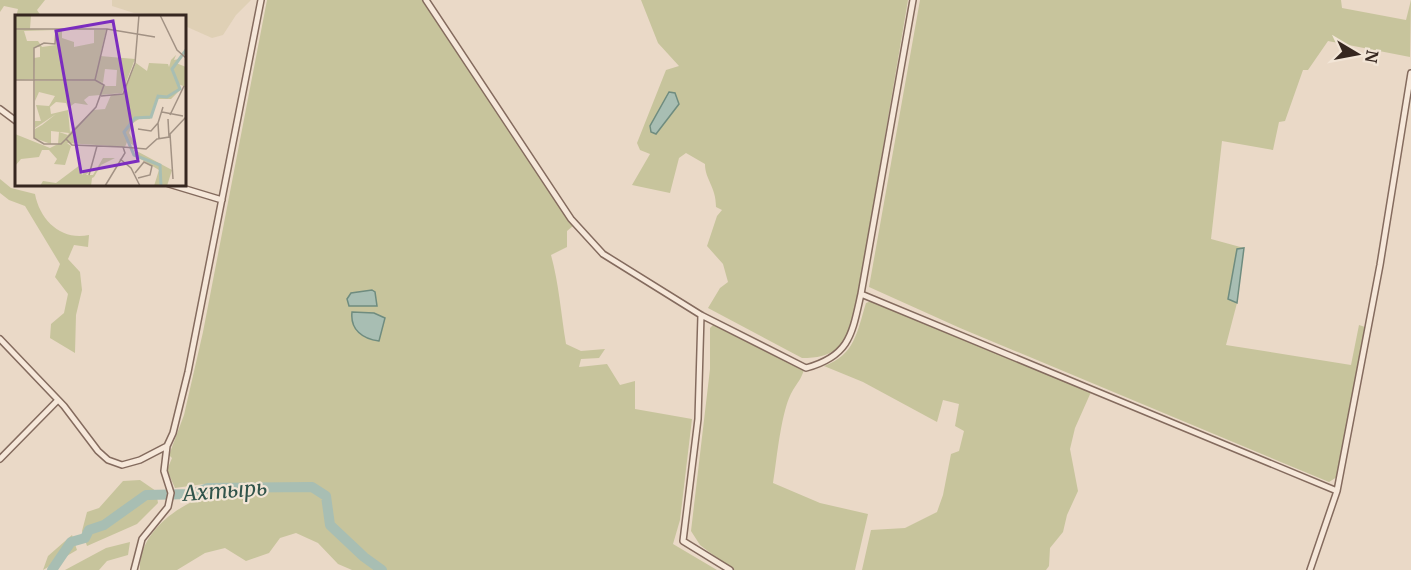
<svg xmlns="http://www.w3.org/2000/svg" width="1411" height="570" viewBox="0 0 1411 570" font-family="Merriweather,serif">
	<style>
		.farmland { fill: #dfd0b5 }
		.green { fill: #c7c49c }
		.water { fill: #a8beb3; stroke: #6f8c7f; stroke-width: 1.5 }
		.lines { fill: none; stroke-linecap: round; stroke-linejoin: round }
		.river { stroke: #a8beb3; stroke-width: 10 }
		.street-casing { stroke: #846b5e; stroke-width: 8 }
		.street { stroke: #f6e8da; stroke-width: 5 }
		.labels { text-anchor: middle; stroke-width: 4.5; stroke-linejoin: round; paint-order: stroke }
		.water-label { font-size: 21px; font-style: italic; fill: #31544b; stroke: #f2e5d6 }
		.inset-river { fill: none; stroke: #a8beb3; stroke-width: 3 }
		.inset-road { fill: none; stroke: #a29284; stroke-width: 1.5 }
		.view { fill: #7b2cbf; fill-opacity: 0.15; stroke: #7b2cbf; stroke-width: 3 }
		.inset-edge { fill: none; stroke: #362720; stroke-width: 3 }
	</style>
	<rect width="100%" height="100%" fill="#ead9c7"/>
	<path class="farmland" d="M112,0H251L236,15L223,35L212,38L185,26L184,16L134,13L112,6Z"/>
	<path class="green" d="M0,0H45L37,10L41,16H16V21H15L18,9L4,6L0,12Z
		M267,0H423L573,226L567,231V247L551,255C559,284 561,314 566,344L581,351L605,349L599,358L581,359L579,367L607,364L620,385L635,381V409L692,419L680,520L673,544L717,570H352L338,564L318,543L296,533L280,538L269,553L246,561L225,548L205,553L177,570H140C138,533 179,503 211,495L204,484L175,488L167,470L172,458L169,455L184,415L203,332Z
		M641,0H908L854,319C844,348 833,358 802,358L708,308L720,288L728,282L723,264L707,246L717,216L722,210L716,207C716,186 705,180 705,164L686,153L679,158L670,193L632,185L650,154L640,150L637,143L666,70L679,66L658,43Z
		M920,0H1341L1342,8L1406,20L1411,0L1410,57L1328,41L1308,70H1303L1285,121L1279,122L1273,150L1222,141L1211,239L1244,248L1237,303L1226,345L1351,365L1359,325L1365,327L1337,477L1329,482L960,328L869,287Z
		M0,179L11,188L35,194C40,221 62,241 89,235L88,247L74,245L68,259L80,272L82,290L76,315L75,353L50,338L51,324L64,313L68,294L55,277L60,264L25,206L9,200L0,193Z
		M871,301L1091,392L1075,428L1070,449L1078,491L1067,515L1063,532L1050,548L1049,566L1046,570H862L871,530L905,528L937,512L943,495L951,454L959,451L964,431L955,426L959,404L943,400L937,422L863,382L824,366C855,355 857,332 866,303Z
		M714,324L804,370C801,379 798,382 793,390C781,409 777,459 773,483L820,503L868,514L855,570H733L700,545L691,531L710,369V328Z
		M140,480L156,491L158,503L137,524L87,546L82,531L87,512L99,508L123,481Z
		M72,535L77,550L43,570L48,556Z
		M130,542L128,555L107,561L99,570H65L106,548Z"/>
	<path class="water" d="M669,92L675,93L679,104L656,134L651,132L650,126Z
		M1244,248L1237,303L1228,299L1237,249Z
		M372,290L375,292L377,306H349L347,299L351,293Z
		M352,312L374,313L385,318L379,341C363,339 350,330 352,312Z"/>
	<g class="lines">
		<path class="river" d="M52,570L71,542L85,538L89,530L104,525L146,495L192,494L208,488L312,487L326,496L330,525L364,557L382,570"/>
		<g class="street-casing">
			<path id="street" d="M426,0L571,219L603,254L701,315L806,368C850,356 852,334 861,294
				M913,0L861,294L1337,491
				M0,109L16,121
				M169,184L222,200
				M701,315L698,419L683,541L730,570
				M0,339L64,406L98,451L108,460L122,465L140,460L167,446L173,433L188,372L261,0
				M0,459L58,400
				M134,570L142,539L168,507L171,493L164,471L167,446
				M1310,570L1337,491L1380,265L1411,73"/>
		</g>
		<use href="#street" class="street"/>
	</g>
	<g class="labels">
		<g class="water-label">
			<text transform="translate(225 491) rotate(-4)" y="7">Ахтырь</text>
		</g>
	</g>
	<g transform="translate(15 15)">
		<rect width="171" height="171" fill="#ead9c7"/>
		<path d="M0,0H16L15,14L40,15L9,16L12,26H23L27,32L41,30L42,15H47V23L59,27V32L79,28V15H91L85,41L120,44L107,78L74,81L69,85L73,90L60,88L53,93L51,88L41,87L35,92L36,99L53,95L55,117L78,95L90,94L96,80H108L121,48L132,56L134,48L153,49L154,52L156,45L161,40L159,45L164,44L161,48L171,52V72L163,69L166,74L156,84H141L135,104H124L118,108L114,118L122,132L112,127L110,132L52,128L56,131L50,150L39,149L42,144L34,135H27L24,142L6,144L0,151V119L35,133L43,129L44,117L53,120L54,118L36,116V129L19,123L20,114L27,110L41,99L20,113V106H26L21,90L34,91L40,81L24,77L20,86V66L79,65H20L19,43L25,42V32H19V64L0,65ZM90,54L102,55L101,71H91L85,66L88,68ZM118,134L157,155L152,171H139L144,155L124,143ZM88,143H100L86,150L79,162L77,163L76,171H25L28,166L41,168L65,150L67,160L70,156L74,157L71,160H78Z" fill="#c7c49c" fill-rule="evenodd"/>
		<path class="inset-river" d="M146,171L145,150L119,140L109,117L120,103L136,102L143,81L152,82L165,74L157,54L171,35"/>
		<path class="inset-road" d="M145,0L162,35L171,43M0,14H92L140,22M41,15L40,29L29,28L19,33V123L29,129H46L51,124M0,65H80L92,14M80,65L89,70L81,92L51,124L57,130L108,132L110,138L90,171M86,81L108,79L120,48L124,0M147,97L168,101M155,100L169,71M123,114L136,116L143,108M144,124L143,108L148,92M108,132L131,134L142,124L154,122L153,104M105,144L116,153L125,171M120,158L129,147L137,151L135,160L123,163M74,160L82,131M158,164L155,119L171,102"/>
		<path class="view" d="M98,6L123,146L66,157L41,16Z"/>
		<rect width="171" height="171" class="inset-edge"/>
	</g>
	<g transform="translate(1357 54) rotate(100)" stroke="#f2e5d6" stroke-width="4.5" paint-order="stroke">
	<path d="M0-4.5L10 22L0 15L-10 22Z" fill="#362720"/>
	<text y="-9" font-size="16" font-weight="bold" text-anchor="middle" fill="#362720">N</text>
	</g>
</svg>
